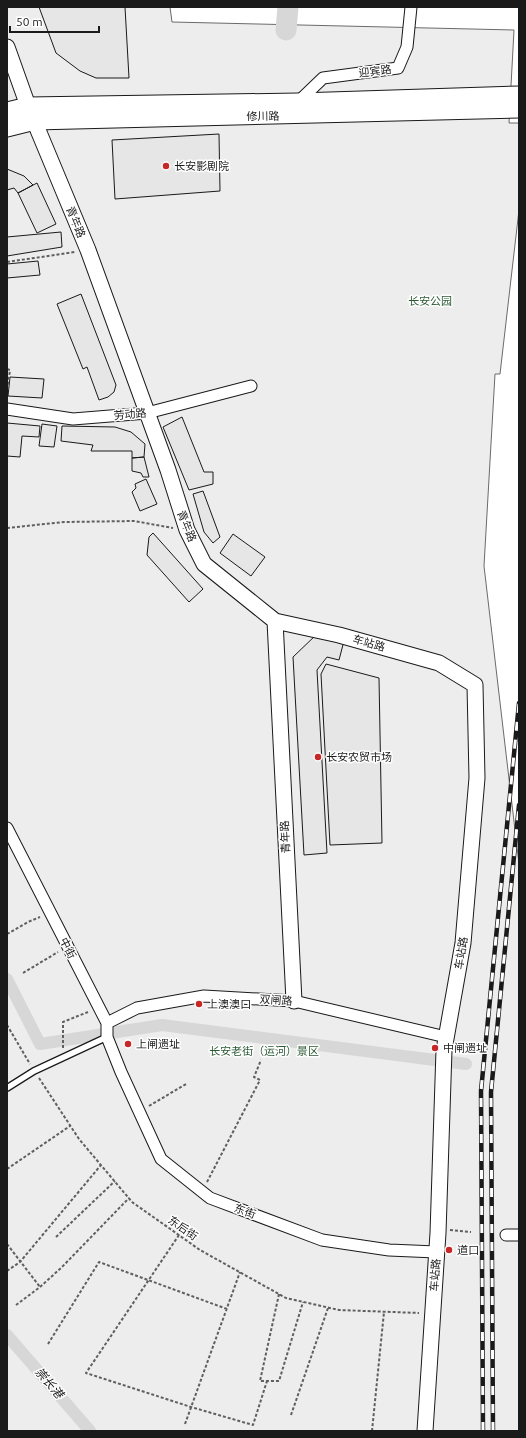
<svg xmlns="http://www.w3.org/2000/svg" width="526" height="1438" viewBox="0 0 526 1438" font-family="Ubuntu,'Noto Sans SC',sans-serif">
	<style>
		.built { fill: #ededed; stroke: #6a6a6a }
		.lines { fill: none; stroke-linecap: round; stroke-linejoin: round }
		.canal { stroke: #d7d7d7; stroke-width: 12 }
		.river { stroke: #d7d7d7; stroke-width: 21 }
		.building { fill: #e6e6e6; stroke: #1a1a1a }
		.lane-casing { stroke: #1a1a1a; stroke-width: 8 }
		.street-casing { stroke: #1a1a1a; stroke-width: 13 }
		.secondary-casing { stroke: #1a1a1a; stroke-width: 17 }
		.primary-casing { stroke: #1a1a1a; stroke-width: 19 }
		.path { stroke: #5f5f5f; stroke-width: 2; stroke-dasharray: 3 2; stroke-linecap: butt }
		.lane { stroke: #fff; stroke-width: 5.5 }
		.street { stroke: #fff; stroke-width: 11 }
		.secondary { stroke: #fff; stroke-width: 15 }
		.primary { stroke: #fff; stroke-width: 17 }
		.rail-casing { stroke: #1a1a1a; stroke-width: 4.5 }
		.rail { stroke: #fff; stroke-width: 3; stroke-dasharray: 9; stroke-linecap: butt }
		.poi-dot { fill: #c62828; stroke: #fff; stroke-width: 1.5 }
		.labels { text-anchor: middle; stroke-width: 3; stroke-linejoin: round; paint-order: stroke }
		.street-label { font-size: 11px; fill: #1a1a1a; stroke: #fff }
		.poi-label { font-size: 11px; fill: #1a1a1a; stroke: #fff; text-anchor: start }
		.park-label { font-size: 11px; fill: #2b5a34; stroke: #fff }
		.water-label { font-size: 12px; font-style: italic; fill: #1a1a1a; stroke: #fff }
	</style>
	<rect width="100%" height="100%" fill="#fff"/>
	<path class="built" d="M7,7H170L172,22L514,30L509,123H519V210L500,374H495L484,566L519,864V1431H7Z"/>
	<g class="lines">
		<path class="canal" d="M7,979L40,1044L162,1025L466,1064
			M7,1335L90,1431"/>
		<path class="river" d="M286,30L288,7"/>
	</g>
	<path class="building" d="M39,7H125L129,78H96L80,71L56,53Z
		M219,134L220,191L115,199L112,140Z
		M7,169L24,176L33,185L18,193L14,188L7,190Z
		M37,183L56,224L37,233L18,193Z
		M61,232L62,247L7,256V237Z
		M38,261L40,275L7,278V264Z
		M81,294L116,385L114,392L108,397L99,400L87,367L83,369L57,304Z
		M10,377L44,379L42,398L8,396Z
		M182,417L204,472H213V484L189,490L163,427Z
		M7,423L40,426L39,437L22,436L20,457L7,456Z
		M42,424L57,426L54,447L39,446Z
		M62,426L115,427L131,432L145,444L144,457L132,458V451H91L93,445L61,441Z
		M144,457L149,477H143L141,473L132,471V458Z
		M146,479L157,504L140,511L132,492L136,488L135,484Z
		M203,491L220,537L213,543L204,532L193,494Z
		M153,533L203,589L189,602L147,555L149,537Z
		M233,534L265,557L251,576L220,553Z
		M317,634L344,641L339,660L327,657L317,670L327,853L304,855L293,657Z
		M326,664L379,678L382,843L330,845L321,674Z"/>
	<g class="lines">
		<g class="lane-casing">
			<path id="lane" d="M7,1088L34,1071L107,1037"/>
		</g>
		<g class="street-casing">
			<path id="street" d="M298,102L323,78L398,68L407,47L411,7
				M7,409L73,419L147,413L251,386
				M7,828L107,1023V1037L121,1072L161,1159L210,1198L322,1240L389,1250L436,1252
				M107,1023L137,1008L204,996L294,1001L446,1037
				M506,1235H519"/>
		</g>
		<g class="secondary-casing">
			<path id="secondary" d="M7,47L28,106L88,250L168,470L187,530L204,564L275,621L339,635L439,663L475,685L477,778L463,943L444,1050L438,1233L425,1431
				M275,621L294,1001"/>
		</g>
		<g class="primary-casing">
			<path id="primary" d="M7,111L28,106L298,102L519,95
				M7,128L35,121L519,109"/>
		</g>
		<path class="path" d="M7,262L75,252
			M7,369L10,370L7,391
			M7,528L64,522L134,521L173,528
			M7,934L28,922L40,917
			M23,973L58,952
			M7,1025L30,1064
			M63,1048V1022L88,1012
			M39,1078L79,1139L132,1202L200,1250L286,1298L339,1310L419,1313
			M149,1106L186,1084
			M7,1169L70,1126
			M207,1182L260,1080L254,1077L261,1060
			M450,1230L471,1232
			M179,1235L86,1373L191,1407L253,1425L267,1381
			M56,1237L115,1181
			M7,1244L40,1287
			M7,1271L20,1262L101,1165
			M279,1294L260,1381H279L303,1302
			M16,1305L40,1287L62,1267L129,1198
			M48,1344L99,1262L227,1309
			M291,1415L328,1308
			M185,1424L240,1272
			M372,1431L384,1312"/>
		<use href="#lane" class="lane"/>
		<use href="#street" class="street"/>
		<use href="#secondary" class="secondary"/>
		<use href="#primary" class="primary"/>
		<g class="rail-casing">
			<path id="rail" d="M483,1431L481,1091L519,703
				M493,1431L491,1092L519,805"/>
		</g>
		<use href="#rail" class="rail"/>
	</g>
	<g class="poi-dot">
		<circle cx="166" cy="166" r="4"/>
		<circle cx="318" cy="757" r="4"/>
		<circle cx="199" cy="1004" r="4"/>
		<circle cx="128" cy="1044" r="4"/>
		<circle cx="435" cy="1048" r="4"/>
		<circle cx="449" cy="1250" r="4"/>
	</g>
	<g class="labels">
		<g class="street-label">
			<text transform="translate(375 71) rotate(-7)" y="4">迎宾路</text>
			<text transform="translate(263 116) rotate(-1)" y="4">修川路</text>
			<text transform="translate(76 222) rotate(68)" y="4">青年路</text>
			<text transform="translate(130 414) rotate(-5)" y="4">劳动路</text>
			<text transform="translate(187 526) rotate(68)" y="4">青年路</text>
			<text transform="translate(369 643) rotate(16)" y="4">车站路</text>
			<text transform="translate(285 837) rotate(-93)" y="4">青年路</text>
			<text transform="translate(68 948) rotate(63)" y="4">中街</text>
			<text transform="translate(461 953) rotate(-81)" y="4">车站路</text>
			<text transform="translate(276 1000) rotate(4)" y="4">双闸路</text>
			<text transform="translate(245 1211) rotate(20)" y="4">东街</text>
			<text transform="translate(183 1228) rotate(35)" y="4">东后街</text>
			<text transform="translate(435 1275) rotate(-86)" y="4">车站路</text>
		</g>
		<g class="poi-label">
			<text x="174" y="170">长安影剧院</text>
			<text x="326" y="761">长安农贸市场</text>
			<text x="207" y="1008">上澳澳口</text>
			<text x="136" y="1048">上闸遗址</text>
			<text x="443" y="1052">中闸遗址</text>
			<text x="457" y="1254">道口</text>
		</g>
		<g class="park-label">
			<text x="430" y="305">长安公园</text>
			<text x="264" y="1055">长安老街（运河）景区</text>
		</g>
		<g class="water-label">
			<text transform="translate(49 1383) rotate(49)" y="4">崇长港</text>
		</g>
	</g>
	<rect width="526" height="1438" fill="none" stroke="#1a1a1a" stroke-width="16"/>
	<path d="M10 26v6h89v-6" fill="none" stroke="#1a1a1a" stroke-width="2"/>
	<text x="16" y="26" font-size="12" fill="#1a1a1a" stroke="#ffffff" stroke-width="3" paint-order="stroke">50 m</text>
</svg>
